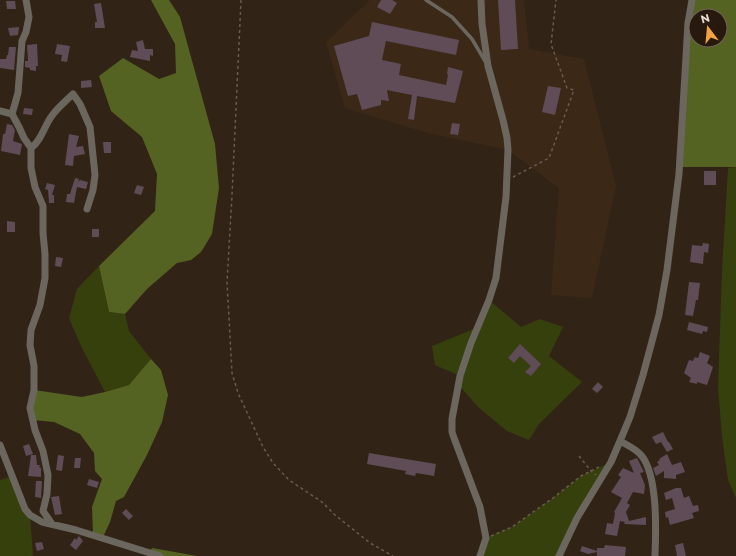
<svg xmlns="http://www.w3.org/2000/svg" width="736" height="556" viewBox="0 0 736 556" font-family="Montserrat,sans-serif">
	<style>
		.built { fill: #3c2817 }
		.green { fill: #35400d }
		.forest { fill: #546321; fill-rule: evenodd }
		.building { fill: #5f4c57 }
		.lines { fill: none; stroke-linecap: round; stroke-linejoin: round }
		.path { stroke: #695b50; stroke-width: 1.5; stroke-dasharray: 3 3; stroke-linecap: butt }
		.lane { stroke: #6b675f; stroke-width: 3.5 }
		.street { stroke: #6b675f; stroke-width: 7 }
	</style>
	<rect width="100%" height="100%" fill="#322317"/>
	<path class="built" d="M370,0H524L529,49L584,59L616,186L592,298L551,295L559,188L508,150L428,133L345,108L326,42Z"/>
	<path class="green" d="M736,167V498L728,480L722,436L718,388L722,271L728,168Z
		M99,266L109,312L125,314L129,331L151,359L130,385L105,392L81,346L69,318L77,289Z
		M489,300L521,327L540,319L563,327L549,356L582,382L539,424L529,440L507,431L478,407L458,384L460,376L435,365L432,346L476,328Z
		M611,462L559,556H480L486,538L512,527L553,498L581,476Z
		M13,476L30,515L33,555L31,556H0V480Z"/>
	<path class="forest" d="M151,0H169L180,17L215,144L219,188L212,234L201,252L191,260L177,263L147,289L125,314L109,312L99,266L155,211L157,174L142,137L111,111L99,76L123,58L159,79L176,73L175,44Z
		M692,0H736V167H680ZM696,16H720V40H696Z
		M151,359L161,370L168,395L162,422L147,455L124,497L116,501L110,522L103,537L93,534L92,507L102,479L95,471L94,453L80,434L54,422L33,420L34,390L82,397L105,392L129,385Z
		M152,548L197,556H147Z"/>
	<path class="building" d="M381,0H392L397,3L390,14L377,7Z
		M498,0H515L518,49L501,50Z
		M6,1H15L16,9H7Z
		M101,3L105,28H95V22H97L94,4Z
		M372,22L459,40L456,55L386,41L382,60L401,64L399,75L446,85L448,75L447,74L448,67L463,71L455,103L417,96L414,120L408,119L412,95L387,90L389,101L381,100V105L362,110L357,94L348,96L334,46L369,36Z
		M19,27L18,35L10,36L8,28Z
		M143,40L145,49H153V56L150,55V61L130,57L132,50L138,51L136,42Z
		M37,44L38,66H36V71L30,70V68L25,67V61H28L27,45Z
		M57,44L70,46L67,62L61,61L62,55L55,54Z
		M9,47H16L14,70L0,68V59H6L7,55H8Z
		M91,80L92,87L81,88V81Z
		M548,86L561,88L555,115L542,112Z
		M24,108L33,109L32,115L23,114Z
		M452,123L460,124L458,135L450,134Z
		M7,124L12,125L15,130L13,141L22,144L20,155L1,151L3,134H5Z
		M69,134L79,136L76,147L83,146L85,154L74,156L73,166L65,165Z
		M103,142H111V153H104Z
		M704,171H716V185H704Z
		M75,178L79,179L78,182L80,180L88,182L86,189L77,187L74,203L66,202L67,194H70Z
		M47,183L55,185L52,195H54V203H49L48,190L45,189Z
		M137,185L144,187L141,195L134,193Z
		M7,221L15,222V232H7Z
		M92,229H99V237H92Z
		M703,243L709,244L708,253L704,252L703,264L690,262L692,245L702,246Z
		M56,257L63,258L61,267L55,266Z
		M689,282L700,283L698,300H696L693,316L685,315Z
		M689,322L708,327L707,332L703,331L702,334L687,330Z
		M520,344L541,364L531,376L525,372L531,366L520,356L514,363L508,358Z
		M700,352L710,356L707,363L713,367L707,385L697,382V384L689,382L691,378L684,373L689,360L693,361L695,357L698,358Z
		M598,382L603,387L597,393L592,389Z
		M663,432L668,442H669L673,449L667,452L661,442L656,444L652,437Z
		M29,444L33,454L26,456L23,446Z
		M369,453L436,464L434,476L416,473L415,476L405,474L406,471L367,464Z
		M667,454L672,465L681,462L685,472L676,475V479L664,478V471L656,476L653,468L659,465L657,462L660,460L659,459Z
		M31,455H36L37,465H40L39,467L41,468V477L28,476Z
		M58,455L64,456L62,471L56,470Z
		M75,458H81L80,468H74Z
		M637,458L644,472L640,473L645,485L644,494L633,492L627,503L630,505L626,512L629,521L646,517V525L624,524L625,522L620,521L617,536L605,534L607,523L613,524L615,513L614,512L622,498L611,492L621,477L618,475L623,468L634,473L629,461Z
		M89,479L99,482L97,488L87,485Z
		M36,481H42L41,498L35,497Z
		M676,488H681L684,498L689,496L693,506L698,505L699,511L692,513L694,518L670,525L668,517L666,518L665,512L675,509L672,498L666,500L664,493Z
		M59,496L62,514L55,515L51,497Z
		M126,509L133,516L129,520L122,513Z
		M79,536L83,541L76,550L70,545L75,538L76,540Z
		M42,542L44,549L37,551L35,543Z
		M683,543L686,556H677L675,545Z
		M605,545L626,547L625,556H597V552L588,554L580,551L582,546L597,551V548H604Z"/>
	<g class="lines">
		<path class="path" d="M241,0L232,195L227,282L232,373L238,393L263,447L273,463L289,480L322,502L335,515L370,543L393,556
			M513,177L549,158L574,90L567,88L551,44L556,0
			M579,456L591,471L596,475
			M491,536L512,527L553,498L581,476L599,467"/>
		<path class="lane" d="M426,0L452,17L472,39L485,61"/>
		<path class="street" d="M0,111L12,114L19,127L24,138L31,148V168L35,187L43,206V233L45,254V278L40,305L31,330L30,345L34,366V390L30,408L35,430L43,451L48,475L47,494L43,511L52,524
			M12,114L18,93L22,41L26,32L29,17L26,0
			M31,148C41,141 44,127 51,117C57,108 66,101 73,94L80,104L90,127L95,175L93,190L87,209
			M620,441C627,445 636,449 641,455C658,475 656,530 655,556
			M0,445L25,509L30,515L42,522L76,530L160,556
			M480,556L486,538L480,507L454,438L452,432V419L460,376L471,343L489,300L496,278L506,197L508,150L507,138L503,120L488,66L482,24L481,0
			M559,556L577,518L611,462L620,441L630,417L643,375L659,315L667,270L679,174L688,23L692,0"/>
	</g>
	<g transform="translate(708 28) rotate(344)"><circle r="19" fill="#28190e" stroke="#73665c"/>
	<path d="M0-3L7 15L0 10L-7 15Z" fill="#f3a442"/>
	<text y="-6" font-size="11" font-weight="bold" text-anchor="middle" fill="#e4dad2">N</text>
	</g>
</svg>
